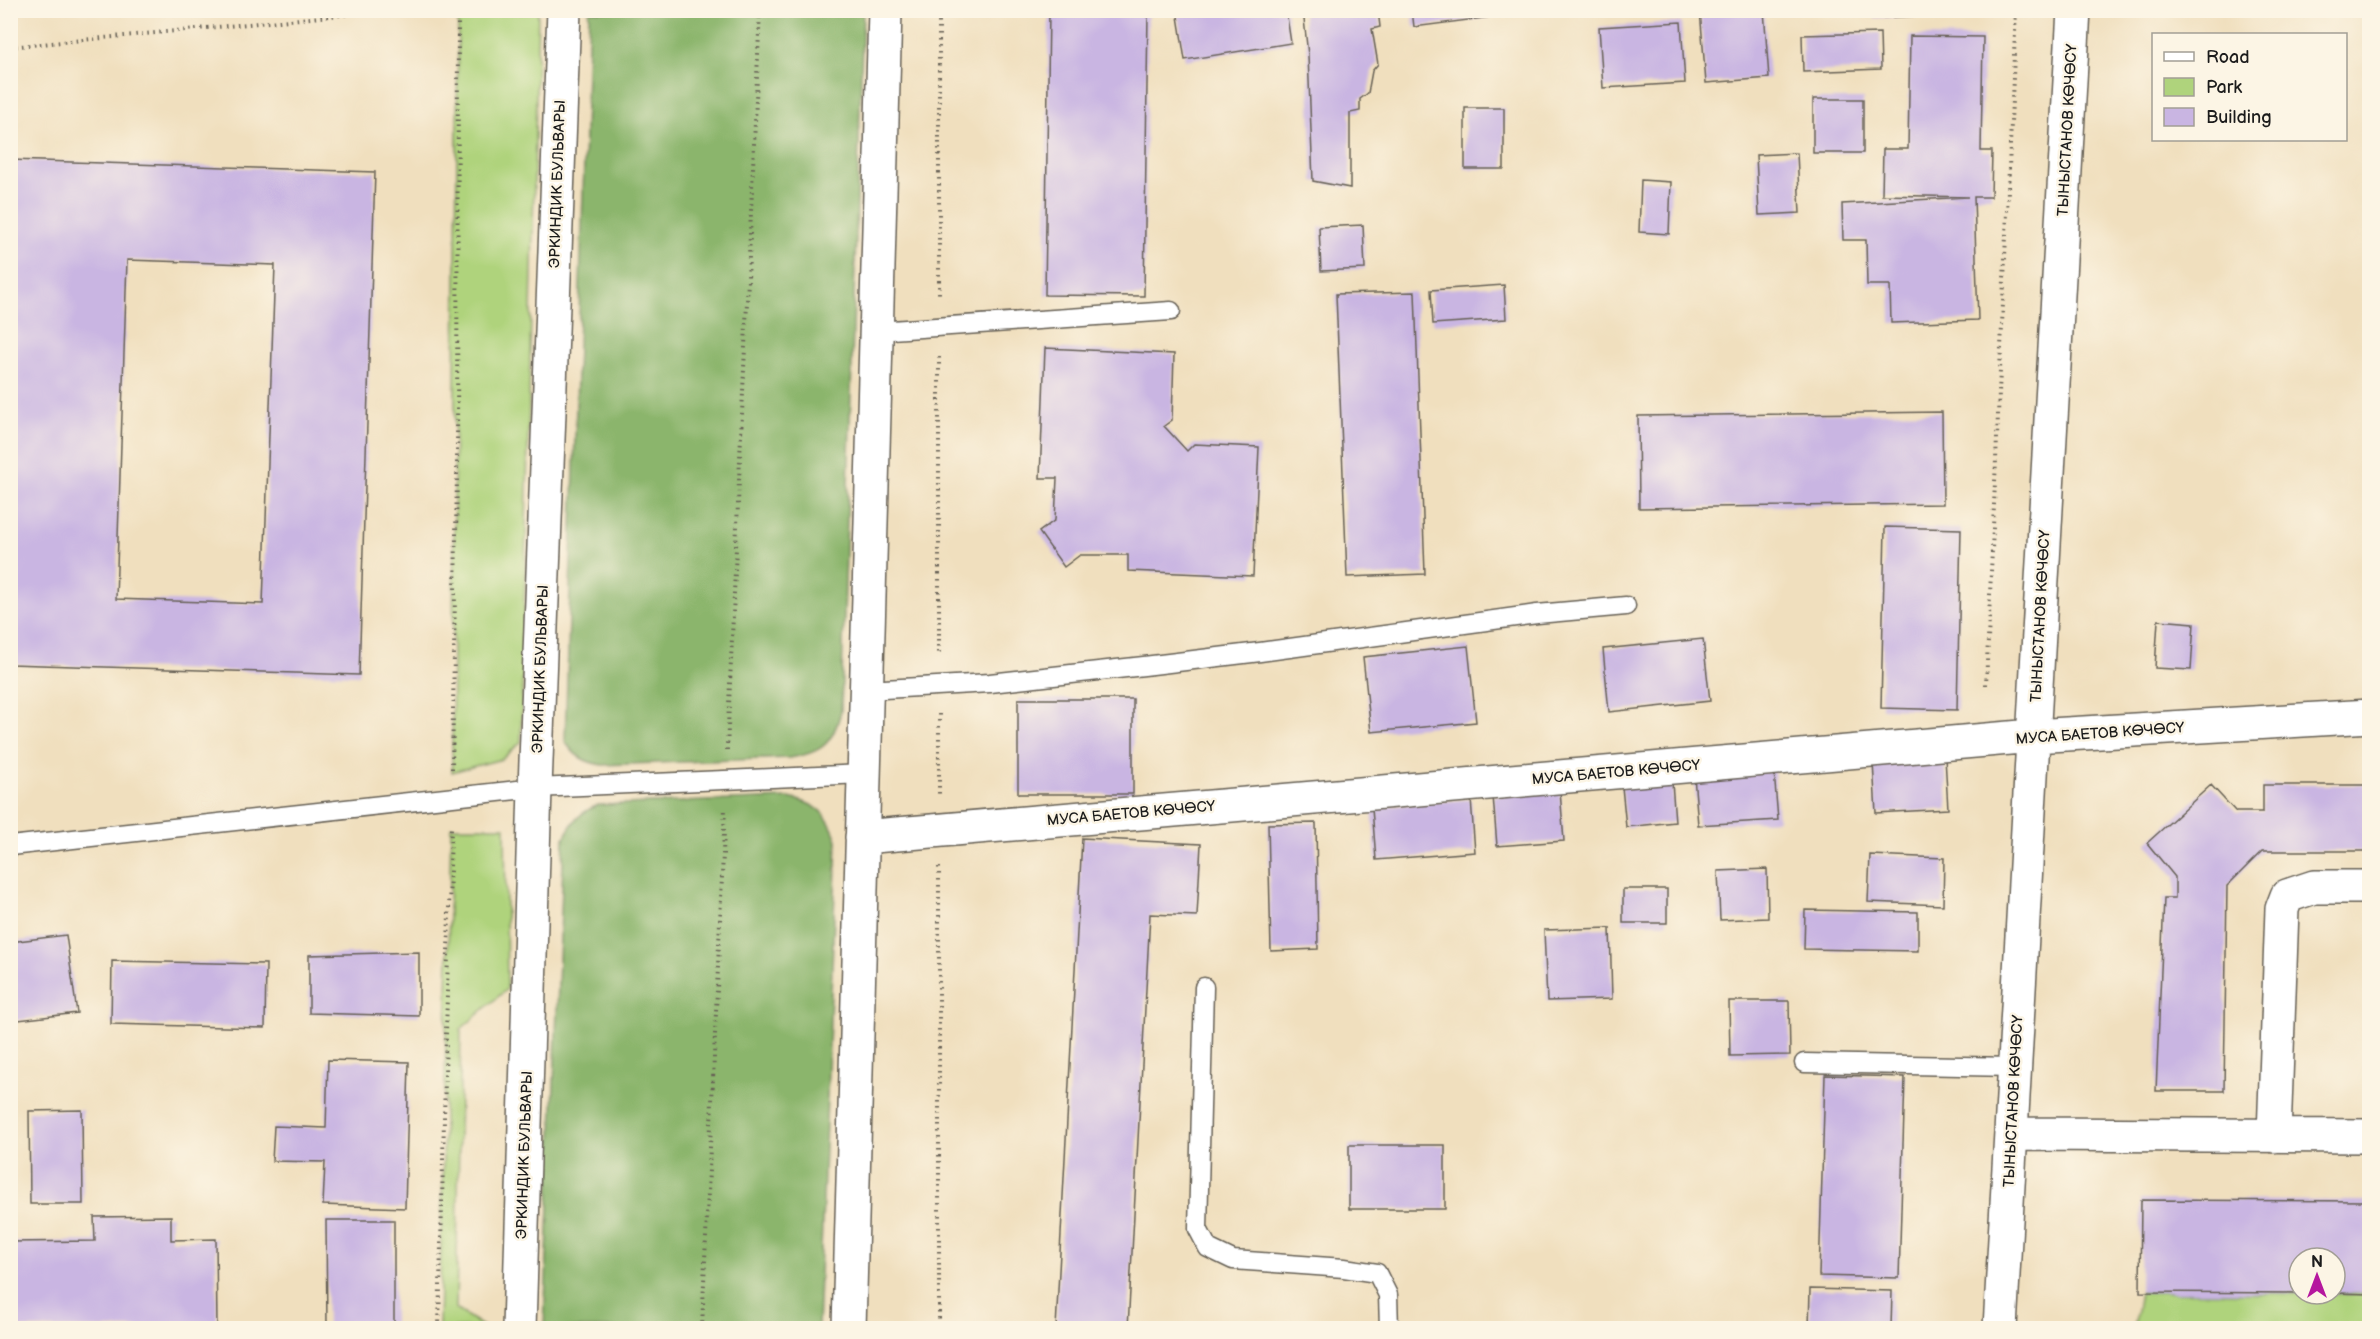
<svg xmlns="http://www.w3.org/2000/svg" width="2380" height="1339" viewBox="0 0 2380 1339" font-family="'Balsamiq Sans',sans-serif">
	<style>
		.green { fill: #afd37c; stroke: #66784c; stroke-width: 1.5 }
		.forest { fill: #8bb56c; stroke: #546844; stroke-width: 1.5 }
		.building { fill: #c9b5e2; fill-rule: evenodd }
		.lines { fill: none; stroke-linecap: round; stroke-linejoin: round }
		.lane-casing { stroke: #666055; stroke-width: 21 }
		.street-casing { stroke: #666055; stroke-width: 36 }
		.path { stroke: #666055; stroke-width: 4; stroke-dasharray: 1.5 4.5; stroke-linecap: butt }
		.lane { stroke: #fff; stroke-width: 18 }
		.street { stroke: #fff; stroke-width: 33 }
		.labels { text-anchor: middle; stroke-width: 5; stroke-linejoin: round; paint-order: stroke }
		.street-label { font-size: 15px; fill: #1c1c1c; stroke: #fcf5e5 }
	</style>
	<rect width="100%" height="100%" fill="#fcf5e5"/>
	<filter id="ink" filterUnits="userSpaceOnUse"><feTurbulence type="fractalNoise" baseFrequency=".0167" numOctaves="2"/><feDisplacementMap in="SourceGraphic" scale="12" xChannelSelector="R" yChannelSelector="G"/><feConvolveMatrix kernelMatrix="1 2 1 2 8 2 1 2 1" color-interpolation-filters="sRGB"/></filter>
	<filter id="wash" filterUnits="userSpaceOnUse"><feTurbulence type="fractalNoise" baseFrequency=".008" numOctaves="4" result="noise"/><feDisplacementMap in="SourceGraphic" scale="24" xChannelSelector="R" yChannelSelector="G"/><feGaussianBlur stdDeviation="1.35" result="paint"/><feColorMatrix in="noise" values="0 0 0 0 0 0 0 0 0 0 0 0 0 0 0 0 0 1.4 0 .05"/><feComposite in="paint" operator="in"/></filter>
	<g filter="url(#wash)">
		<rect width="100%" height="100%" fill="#f0dfbe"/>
		<path class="green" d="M458,11H538L521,742L502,759L452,772Z
			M451,827H505L507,989L461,1029L456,1309L486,1328H439Z
			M2140,1292L2369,1294V1328H2134Z"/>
		<path class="forest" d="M589,11H863L841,711C833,744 822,753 789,758L602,765C584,762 574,756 565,741Z
			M789,798C818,804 827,812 837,840L818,1328H544L564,838C573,820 581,812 598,805Z"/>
		<g id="blocks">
			<path class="building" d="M1177,10H1286L1291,43L1185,60Z
				M1303,10H1378L1380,27L1372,29L1378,64L1372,71L1368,93L1360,99V111L1350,113V188L1313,181L1308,55Z
				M1412,10H1530L1531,12L1414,27Z
				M1700,10H1764L1769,78L1706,83Z
				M1873,10H1969V14L1874,18Z
				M1049,11L1148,12L1144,296L1045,295Z
				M1681,22L1685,83L1603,88L1599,27Z
				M1880,33L1881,69L1803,72L1802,35Z
				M1910,36L1983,37L1981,151H1992L1991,197H1974L1978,320L1891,323L1890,285H1867L1866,240H1843L1842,204L1968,197L1882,195L1883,149H1908Z
				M1813,99H1863V153H1813Z
				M1465,108H1504V169H1465Z
				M1797,153L1800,213L1759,215L1756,155Z
				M10,160L375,172L359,675L10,664ZM127,260L275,265L263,604L116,599Z
				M1641,180L1671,182L1669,234L1639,232Z
				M1363,225L1365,269L1321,271L1319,227Z
				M1504,285L1506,319L1433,324L1431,290Z
				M1415,292L1425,574L1347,577L1336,294Z
				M1045,348L1174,354L1172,420L1164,426L1187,451L1194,444L1259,447L1253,576L1128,571V555H1080L1064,567L1039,532L1055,520L1057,478H1040Z
				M1942,412L1943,504L1639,508L1638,416Z
				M1885,527L1961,529L1957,710L1881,708Z
				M2158,620L2194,623L2191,670L2155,668Z
				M1703,639L1710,701L1609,712L1603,649Z
				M1468,646L1476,722L1371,732L1363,657Z
				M1018,699H1133V794H1018Z
				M1945,757L1948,809L1876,813L1873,762Z
				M1774,771L1778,820L1698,825L1694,776Z
				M1672,782L1675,822L1626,827L1622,787Z
				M2211,785L2236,812H2263V785H2370V851H2262L2227,886L2224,1091H2156L2164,898H2175V877L2147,843Z
				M1560,791L1564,841L1497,846L1493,796Z
				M1471,799L1475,852L1376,860L1372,808Z
				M1316,823L1318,949L1271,951L1268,824Z
				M1082,838L1201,844L1197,916L1150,914L1128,1328H1056Z
				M1870,855L1944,858L1943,905L1868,902Z
				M1767,869L1768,918L1720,920L1718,871Z
				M1623,889H1667V923H1623Z
				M1805,910L1918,912V951L1804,949Z
				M1610,928L1612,999L1547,1001L1544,930Z
				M66,935L77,1013L10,1021V942Z
				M419,952V1016L309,1013V955Z
				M112,961L266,964L265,1028L111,1024Z
				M1729,1001H1789L1790,1055L1730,1056Z
				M328,1060L409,1062L405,1208L323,1205L325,1162L272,1161L274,1126L326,1128Z
				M1825,1075L1905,1077L1899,1278L1819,1276Z
				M82,1110L83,1204H30L29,1111Z
				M1349,1145H1445V1209H1349Z
				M2141,1200L2370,1201V1294L2335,1293V1258H2299V1293L2140,1292Z
				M171,1216V1240L216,1239L217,1328H10V1242L95,1241L94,1217Z
				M326,1220H394V1328H327Z
				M1810,1289L1892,1291L1891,1328H1809Z"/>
		</g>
	</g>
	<g filter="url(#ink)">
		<use href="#blocks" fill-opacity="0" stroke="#666055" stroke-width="1.5"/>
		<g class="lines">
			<g class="lane-casing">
				<path id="lane" d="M876,331L1171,311
					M866,690L990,683L1144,666L1260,652L1537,614L1626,606
					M10,846L535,788L864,774
					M1204,987L1198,1229L1208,1248L1233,1260L1344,1268L1377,1273L1388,1295L1389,1328
					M1804,1063L2014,1067"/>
			</g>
			<g class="street-casing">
				<path id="street" d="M862,837L2033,736L2370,716
					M2011,1134L2370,1136
					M2274,1136L2282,909L2287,896L2314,887H2370
					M519,1328L535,788L564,10
					M849,1328L885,10
					M2000,1328L2074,10"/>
			</g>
			<path class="path" d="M939,10V296
				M10,47L393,10
				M939,357V656
				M1986,685L2016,10
				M939,714V794
				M727,750L760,10
				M452,769L457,476L458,10
				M939,867V1328
				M439,1328L451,827
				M702,1328L725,808"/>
			<use href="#lane" class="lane"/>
			<use href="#street" class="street"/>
		</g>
	</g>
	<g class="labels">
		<g class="street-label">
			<text transform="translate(2067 130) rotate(-87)" y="5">ТЫНЫСТАНОВ КӨЧӨСҮ</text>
			<text transform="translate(557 184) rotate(-88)" y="5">ЭРКИНДИК БУЛЬВАРЫ</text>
			<text transform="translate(2040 616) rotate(-87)" y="5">ТЫНЫСТАНОВ КӨЧӨСҮ</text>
			<text transform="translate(540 669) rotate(-88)" y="5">ЭРКИНДИК БУЛЬВАРЫ</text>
			<text transform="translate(2100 733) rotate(-4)" y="5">МУСА БАЕТОВ КӨЧӨСҮ</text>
			<text transform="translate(1616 772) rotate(-5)" y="5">МУСА БАЕТОВ КӨЧӨСҮ</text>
			<text transform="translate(1131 813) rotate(-5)" y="5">МУСА БАЕТОВ КӨЧӨСҮ</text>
			<text transform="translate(2013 1101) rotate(-87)" y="5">ТЫНЫСТАНОВ КӨЧӨСҮ</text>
			<text transform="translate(524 1155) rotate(-88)" y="5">ЭРКИНДИК БУЛЬВАРЫ</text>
		</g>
	</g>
	<rect width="2380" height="1339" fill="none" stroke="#fcf5e5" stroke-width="36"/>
	<rect x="2152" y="33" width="195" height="108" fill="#fcf5e5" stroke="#a29e95" stroke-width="1.5"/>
	<rect x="2164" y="52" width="30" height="9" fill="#ffffff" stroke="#a29e95" stroke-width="1.5"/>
	<text x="2206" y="63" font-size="18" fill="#1c1c1c">Road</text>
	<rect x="2164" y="78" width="30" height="18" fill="#afd37c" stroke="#a29e95" stroke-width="1.5"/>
	<text x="2206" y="93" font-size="18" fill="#1c1c1c">Park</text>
	<rect x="2164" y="108" width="30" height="18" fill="#c9b5e2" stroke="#a29e95" stroke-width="1.5"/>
	<text x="2206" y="123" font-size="18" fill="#1c1c1c">Building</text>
	<g transform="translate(2317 1276)"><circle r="28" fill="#fcf5e5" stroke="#a29e95" stroke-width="1.5"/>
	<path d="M0-4.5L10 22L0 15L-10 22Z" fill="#b5179e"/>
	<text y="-9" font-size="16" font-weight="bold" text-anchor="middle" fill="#1c1c1c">N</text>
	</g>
</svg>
